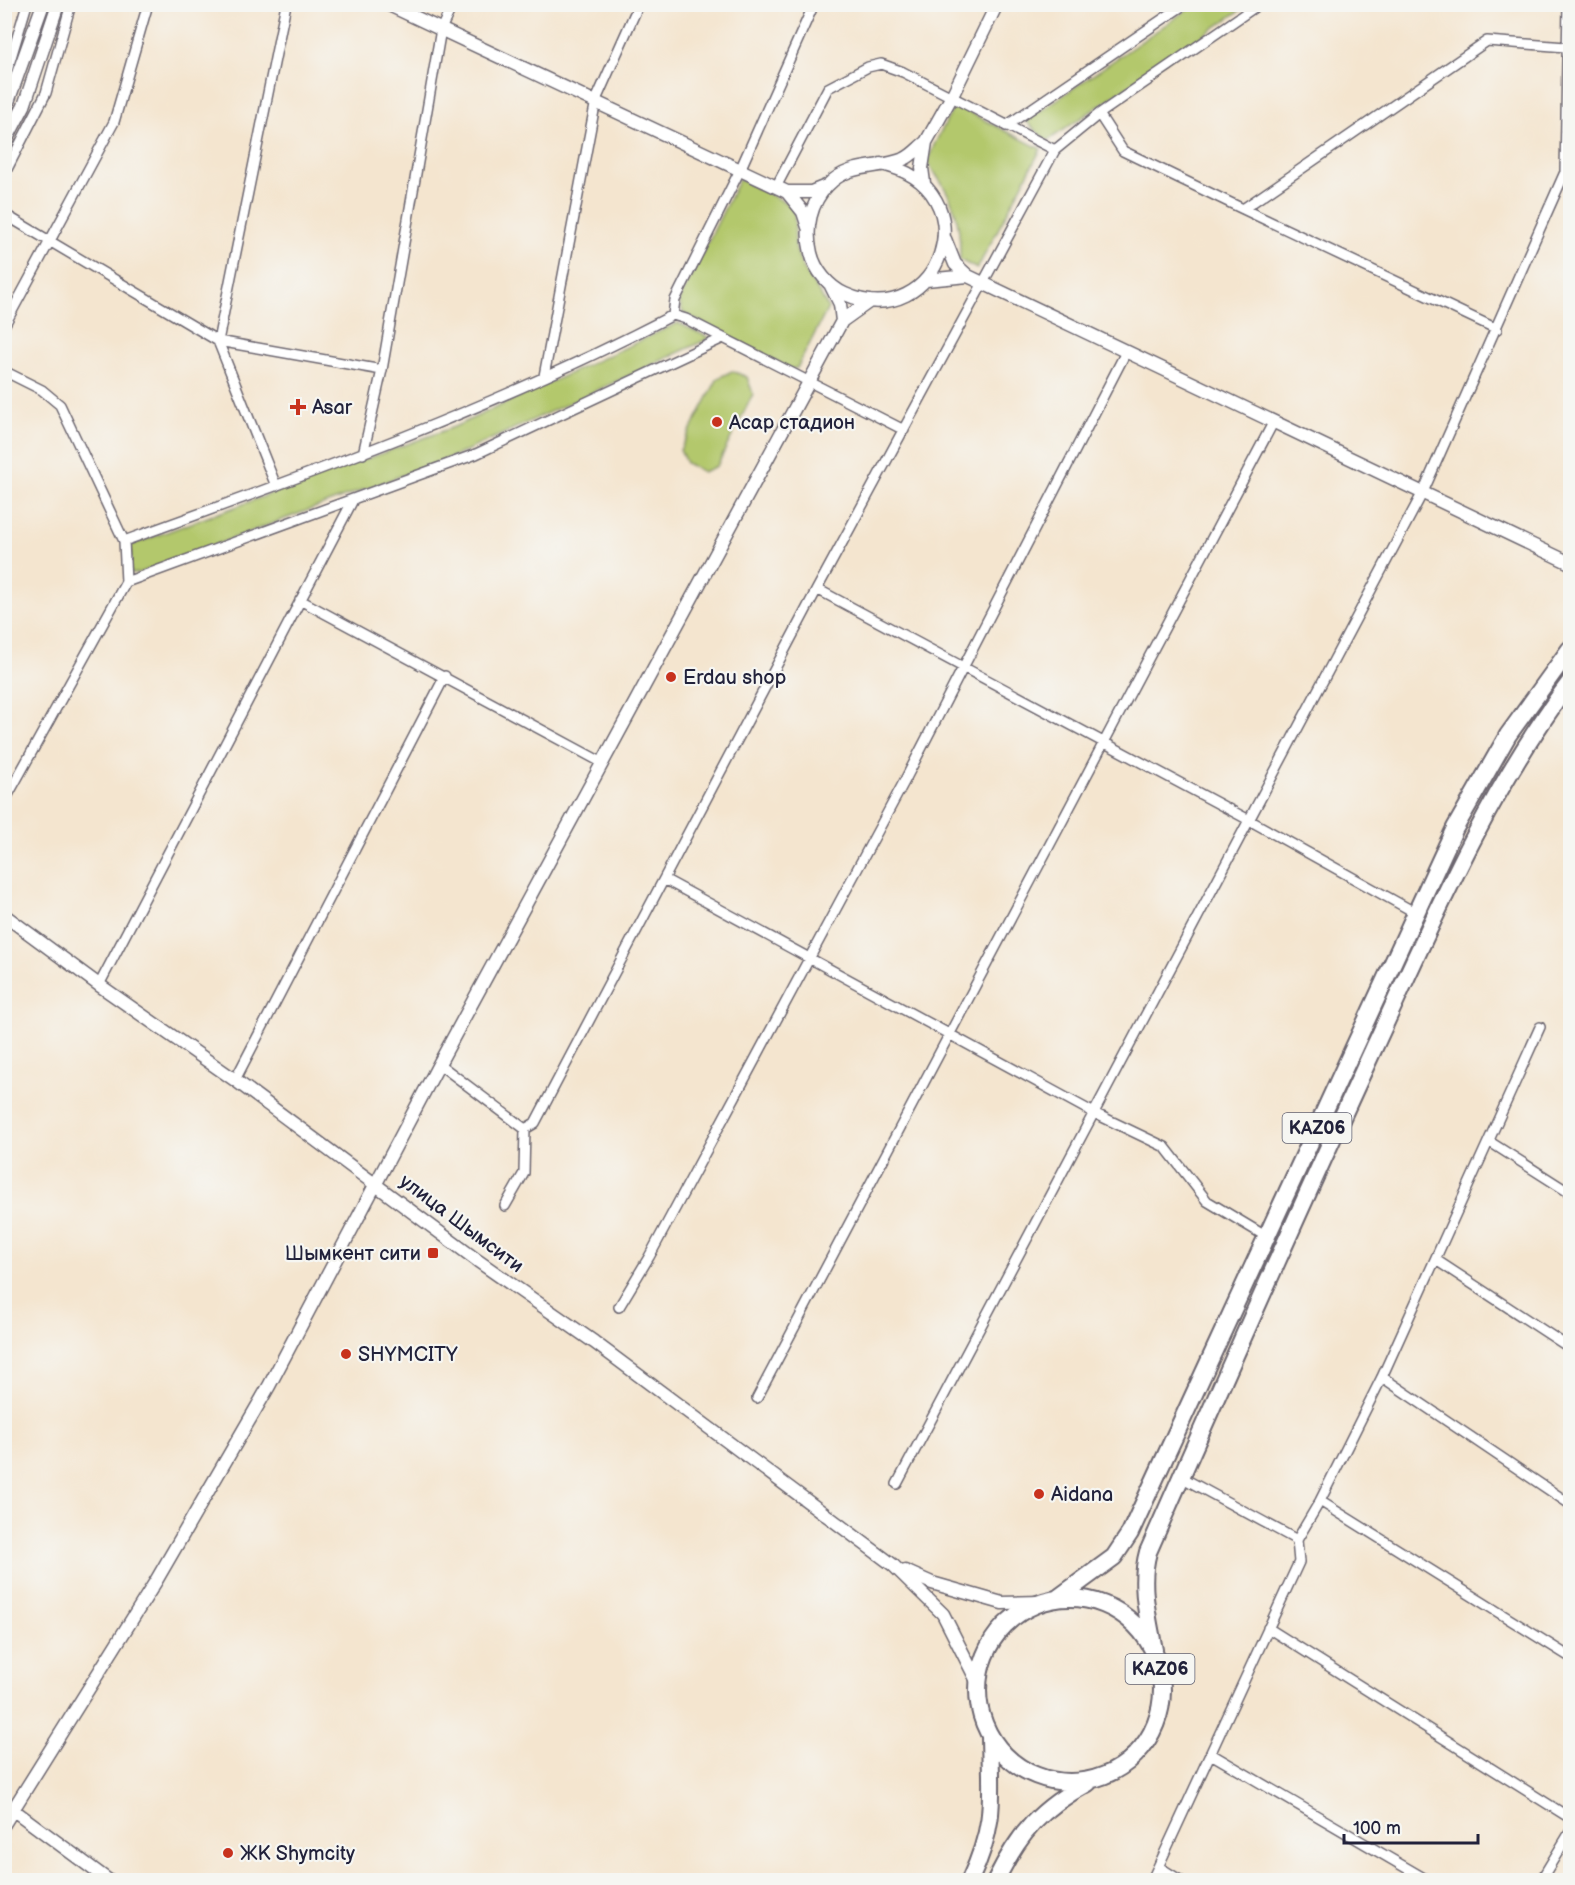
<svg xmlns="http://www.w3.org/2000/svg" width="1575" height="1885" viewBox="0 0 1575 1885" font-family="'Balsamiq Sans',sans-serif">
	<style>
		.green { fill: #b3c86c; stroke: #6a7554; stroke-width: 1.5 }
		.lines { fill: none; stroke-linecap: round; stroke-linejoin: round }
		.street-casing { stroke: #6c666f; stroke-width: 12 }
		.secondary-casing { stroke: #6c666f; stroke-width: 15 }
		.highway-casing { stroke: #6c666f; stroke-width: 20 }
		.street { stroke: #fff; stroke-width: 9 }
		.secondary { stroke: #fff; stroke-width: 12 }
		.highway { stroke: #fff; stroke-width: 16 }
		.poi-dot { fill: #c8321e; stroke: #f6f6f2; stroke-width: 2 }
		.labels { text-anchor: middle; stroke-width: 4.5; stroke-linejoin: round; paint-order: stroke }
		.shield { fill: #f6f6f2; stroke: #626272; stroke-width: 1.5 }
		.shield-label { font-size: 18px; font-weight: bold; fill: #22223b }
		.poi-label { font-size: 20px; fill: #22223b; stroke: #f6f6f2; text-anchor: start }
		.street-label { font-size: 20px; fill: #22223b; stroke: #f6f6f2 }
	</style>
	<rect width="100%" height="100%" fill="#f6f6f2"/>
	<filter id="ink" filterUnits="userSpaceOnUse"><feTurbulence type="fractalNoise" baseFrequency=".0167" numOctaves="2"/><feDisplacementMap in="SourceGraphic" scale="12" xChannelSelector="R" yChannelSelector="G"/><feConvolveMatrix kernelMatrix="1 2 1 2 8 2 1 2 1" color-interpolation-filters="sRGB"/></filter>
	<filter id="wash" filterUnits="userSpaceOnUse"><feTurbulence type="fractalNoise" baseFrequency=".008" numOctaves="4" result="noise"/><feDisplacementMap in="SourceGraphic" scale="24" xChannelSelector="R" yChannelSelector="G"/><feGaussianBlur stdDeviation="1.35" result="paint"/><feColorMatrix in="noise" values="0 0 0 0 0 0 0 0 0 0 0 0 0 0 0 0 0 1.4 0 .05"/><feComposite in="paint" operator="in"/></filter>
	<g filter="url(#wash)">
		<rect width="100%" height="100%" fill="#f4e5cf"/>
		<path class="green" d="M1194,5H1248L1047,141L1026,121Z
			M955,105L1041,149L977,269L960,260C961,218 954,196 927,163L934,145Z
			M739,179L793,206C797,221 793,235 796,249C801,271 818,288 828,308L797,368L791,369L683,313L679,301Z
			M678,323L710,338L457,455L139,573H130L131,545L454,427Z
			M732,371L747,377L753,394L717,466L703,472L686,463L680,450L718,378Z"/>
	</g>
	<g filter="url(#ink)">
		<g class="lines">
			<g class="street-casing">
				<path id="street" d="M4,81L27,4
					M1099,114L1123,151L1243,209L1487,41L1566,47
					M1006,126L1185,4
					M4,175L46,93L71,4
					M776,187L828,88L868,67L881,64L903,72L1055,150
					M1243,209L1497,329
					M4,214L218,341L382,370
					M673,315L675,300L740,170L814,4
					M4,326L114,122L148,4
					M4,371L42,390L60,405L124,541L126,582L4,802
					M544,376L596,100L639,4
					M363,454L382,370L441,29L453,4
					M276,486L218,341L286,4
					M124,541C310,474 497,407 673,315L686,319L904,430
					M126,582L476,454L723,338
					M817,589L1249,820L1416,913
					M300,600L603,763
					M664,879L1094,1113L1165,1147L1207,1201L1267,1237
					M99,985L353,500
					M439,1064L525,1129L535,1123L817,589L1055,150L1099,114L1259,4
					M235,1080L445,676
					M1490,1142L1570,1193
					M505,1206L524,1173L525,1129
					M1436,1260L1570,1348
					M619,1307L649,1257L904,782L1126,352
					M1382,1377L1570,1504
					M757,1398L1274,421
					M1181,1477L1297,1540
					M897,1484L1423,492L1565,172L1568,4
					M1320,1501L1570,1657
					M1268,1628L1570,1818
					M1211,1754L1427,1880
					M1159,1867L1180,1880
					M1152,1880L1299,1562L1297,1540L1320,1501L1382,1377L1540,1027
					M1541,1880L1570,1832"/>
			</g>
			<g class="secondary-casing">
				<path id="secondary" d="M387,4L787,192L803,212L808,227
					M4,113L43,4
					M4,144L24,106L58,4
					M881,164C993,188 939,336 845,294C829,287 815,270 811,253C805,229 810,203 828,185C850,162 877,170 904,159C912,156 919,147 926,142
					M924,183L922,168L926,142L952,96L997,4
					M787,192H811L826,186
					M945,239L955,264L968,276L1570,563
					M926,280L968,276
					M831,286L840,304L842,321
					M4,915L99,985L235,1080L478,1261L594,1342L893,1565L943,1614L978,1683
					M905,1571L932,1583L1002,1603L1042,1602
					M4,1803L108,1880
					M4,1824L156,1581L269,1386L439,1064L842,321L870,301"/>
			</g>
			<g class="highway-casing">
				<path id="highway" d="M978 1690a92 92 0 1 1 184 0a92 92 0 1 1-184 0Z
					M1058,1598L1114,1557L1130,1533L1455,828L1508,735L1570,649
					M1154,1650C1148,1618 1139,1584 1148,1552C1222,1384 1296,1217 1373,1050C1432,923 1486,794 1570,682
					M970,1880C997,1822 991,1798 990,1736
					M996,1880C1019,1833 1041,1808 1088,1783"/>
			</g>
			<use href="#street" class="street"/>
			<use href="#secondary" class="secondary"/>
			<use href="#highway" class="highway"/>
		</g>
	</g>
	<g class="poi-dot">
		<path d="M295 398h6v6h6v6h-6v6h-6v-6h-6v-6h6z"/>
		<circle cx="717" cy="422" r="6"/>
		<circle cx="671" cy="677" r="6"/>
		<rect x="427" y="1247" width="12" height="12" rx="3"/>
		<circle cx="346" cy="1354" r="6"/>
		<circle cx="1039" cy="1494" r="6"/>
		<circle cx="228" cy="1853" r="6"/>
	</g>
	<g class="labels">
		<g class="shield">
			<rect x="1282.5" y="1113" width="69" height="30" rx="4.5"/>
			<rect x="1125.5" y="1654" width="69" height="30" rx="4.5"/>
		</g>
		<g class="shield-label">
			<text x="1317" y="1134">KАZ06</text>
			<text x="1160" y="1675">KАZ06</text>
		</g>
		<g class="poi-label">
			<text x="312" y="414">Asar</text>
			<text x="729" y="429">Асар стадион</text>
			<text x="683" y="684">Erdau shop</text>
			<text x="421" y="1260" text-anchor="end">Шымкент сити</text>
			<text x="358" y="1361">SHYMCITY</text>
			<text x="1051" y="1501">Aidana</text>
			<text x="240" y="1860">ЖК Shymcity</text>
		</g>
		<g class="street-label">
			<text transform="translate(462 1223) rotate(37)" y="7">улица Шымсити</text>
		</g>
	</g>
	<rect width="1575" height="1885" fill="none" stroke="#f6f6f2" stroke-width="24"/>
	<path d="M1344 1834v9h134v-9" fill="none" stroke="#22223b" stroke-width="3"/>
	<text x="1353" y="1834" font-size="18" fill="#22223b" stroke="#f6f6f2" stroke-width="4.5" paint-order="stroke">100 m</text>
</svg>
